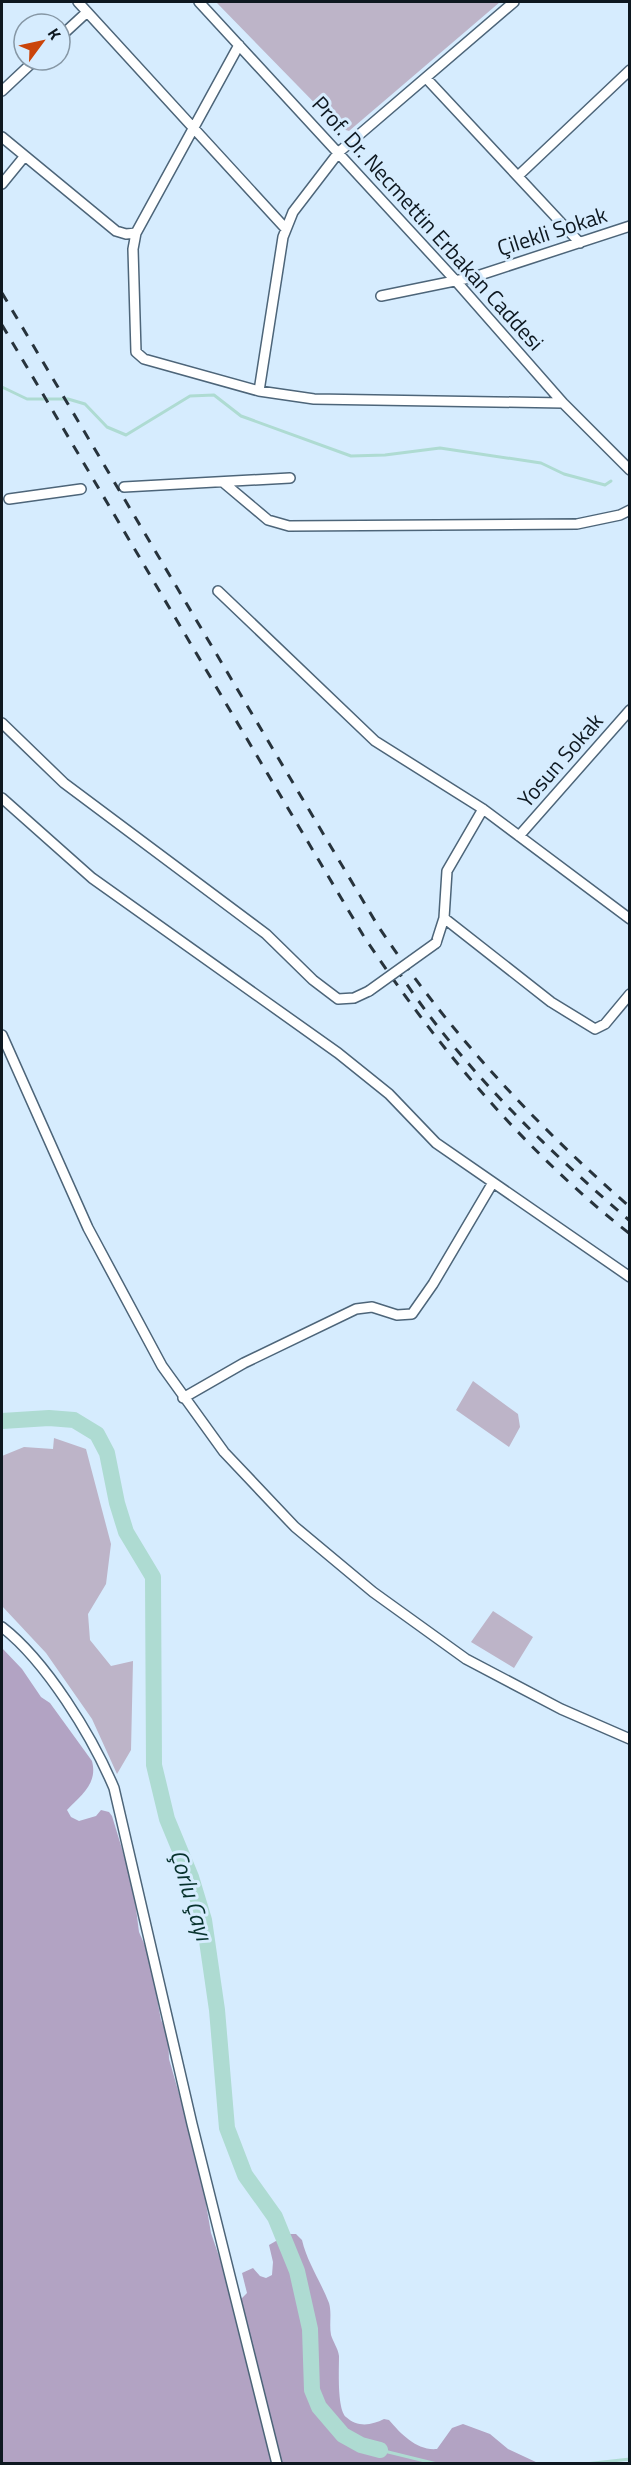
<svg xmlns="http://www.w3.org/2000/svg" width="631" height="2465" viewBox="0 0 631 2465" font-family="'Titillium Web',sans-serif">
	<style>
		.green { fill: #bdb4c8 }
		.forest { fill: #b2a3c3 }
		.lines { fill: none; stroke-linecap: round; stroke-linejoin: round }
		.stream { stroke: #aedbd2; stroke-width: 3 }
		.river { stroke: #aedbd2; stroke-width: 16 }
		.minor-casing { stroke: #4d6579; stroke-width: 12 }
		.minor { stroke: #fff; stroke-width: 9 }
		.rail { stroke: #27333c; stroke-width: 3; stroke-dasharray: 10 10; stroke-linecap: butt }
		.minor-bridge-casing { stroke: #4d6579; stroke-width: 12; stroke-linecap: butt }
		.minor-bridge { stroke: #fff; stroke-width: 9 }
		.labels { text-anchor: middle; stroke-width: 6; stroke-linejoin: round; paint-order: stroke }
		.street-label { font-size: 22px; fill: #0e1820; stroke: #d6ecfe }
		.water-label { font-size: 24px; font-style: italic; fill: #07322d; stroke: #d6ecfe }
	</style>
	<rect width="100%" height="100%" fill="#d6ecfe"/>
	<path class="green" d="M216,2H500L349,131L339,128Z
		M473,1381L518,1414L520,1427L509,1447L456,1410Z
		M54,1438L86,1449L111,1544L106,1584L88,1614L90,1640L111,1666L133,1661L131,1750L117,1774L92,1719L46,1653L2,1606V1456L24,1447L53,1449Z
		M493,1611L533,1637L514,1668L471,1642Z"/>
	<path class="forest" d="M2,1648L22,1669L41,1697L50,1703L92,1761C98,1784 81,1795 67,1810L71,1817L79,1821L96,1816L101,1810L109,1812L112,1816L133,1885L139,1932L149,1955L161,2020L168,2034L169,2059L199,2163L211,2233L233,2297L241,2299L247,2293L242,2273L253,2268L260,2276L266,2278L272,2275L273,2262L269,2245L288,2234H296L302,2240C307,2262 321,2282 329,2303C332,2313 329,2324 331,2335C333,2342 338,2348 339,2356C339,2370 337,2409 346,2417C358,2428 372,2425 384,2419L389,2420C401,2434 417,2451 437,2449L452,2428L463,2424L490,2434L508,2449L538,2463H2Z"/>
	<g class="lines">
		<path class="stream" d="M2,387L27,399H68L85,404L107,427L126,435L190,396L214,395L241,416L351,456L385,455L440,448L541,463L564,474L605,485L611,481
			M380,2450L437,2464
			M585,2464L630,2459"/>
		<path class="river" d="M2,1421L49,1418L74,1420L97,1434L107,1453L117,1503L126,1532L153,1577L154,1765L167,1819L191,1877L204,1920L217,2010L227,2128L245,2175L275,2217L297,2271L310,2329L312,2390L319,2407L343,2435L361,2445L380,2450"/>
		<g class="minor-casing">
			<path id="minor" d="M78,2L286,229
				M199,2L455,280L563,403L630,470
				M60,37L86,13
				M426,78L580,243
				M2,91L35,60
				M2,137L116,231L126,234L136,233L239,45
				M518,176L630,70
				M2,184L24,157
				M136,233L133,249L136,352L144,359L259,391L314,399L563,403
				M381,296L474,277L630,226
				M259,391L283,237L293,212L339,152L514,2
				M224,483L268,520L289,526L577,524L620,515L630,510
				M124,487L290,478
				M9,499L81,489
				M218,591L375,741L483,809L630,919
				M2,723L64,783L266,934L313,980L338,999L354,998L369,991
				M2,798L92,878L338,1053L389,1094L436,1143L630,1277
				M519,836L630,710
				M444,918L551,1002L595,1029L605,1024L630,994
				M436,943L444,918L447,871L483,809
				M2,1035L88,1228L162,1366L224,1452L295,1527L373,1592L466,1659L561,1709L630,1739
				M183,1398L244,1363L356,1309L372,1307L397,1315L412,1314L433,1284L492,1184
				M2,1627C46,1661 92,1736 114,1788L192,2124L277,2464"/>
		</g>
		<use href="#minor" class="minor"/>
		<path class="rail" d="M2,293L378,926C449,1032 533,1123 630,1207
			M2,325L363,935C437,1047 524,1151 630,1234
			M396,968C458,1064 543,1146 630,1221"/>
		<g class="minor-bridge-casing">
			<path id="minor-bridge" d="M369,991L436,943"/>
		</g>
		<use href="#minor-bridge" class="minor-bridge"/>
	</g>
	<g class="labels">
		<g class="street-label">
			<text transform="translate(428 223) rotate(48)" y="8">Prof. Dr. Necmettin Erbakan Caddesi</text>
			<text transform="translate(552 231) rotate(-18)" y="8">Çilekli Sokak</text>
			<text transform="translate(560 760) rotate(-49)" y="8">Yosun Sokak</text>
		</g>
		<g class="water-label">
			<text transform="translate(191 1895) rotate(73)" y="8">Çorlu Çayı</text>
		</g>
	</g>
	<rect width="631" height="2465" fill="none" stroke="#0e1820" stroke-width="6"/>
	<g transform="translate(42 42) rotate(57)"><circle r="28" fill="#d6ecfe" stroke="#8697a5" stroke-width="1.5"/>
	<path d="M0-4.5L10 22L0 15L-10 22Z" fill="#ca440a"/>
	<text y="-9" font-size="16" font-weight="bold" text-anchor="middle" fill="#0e1820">K</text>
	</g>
</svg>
